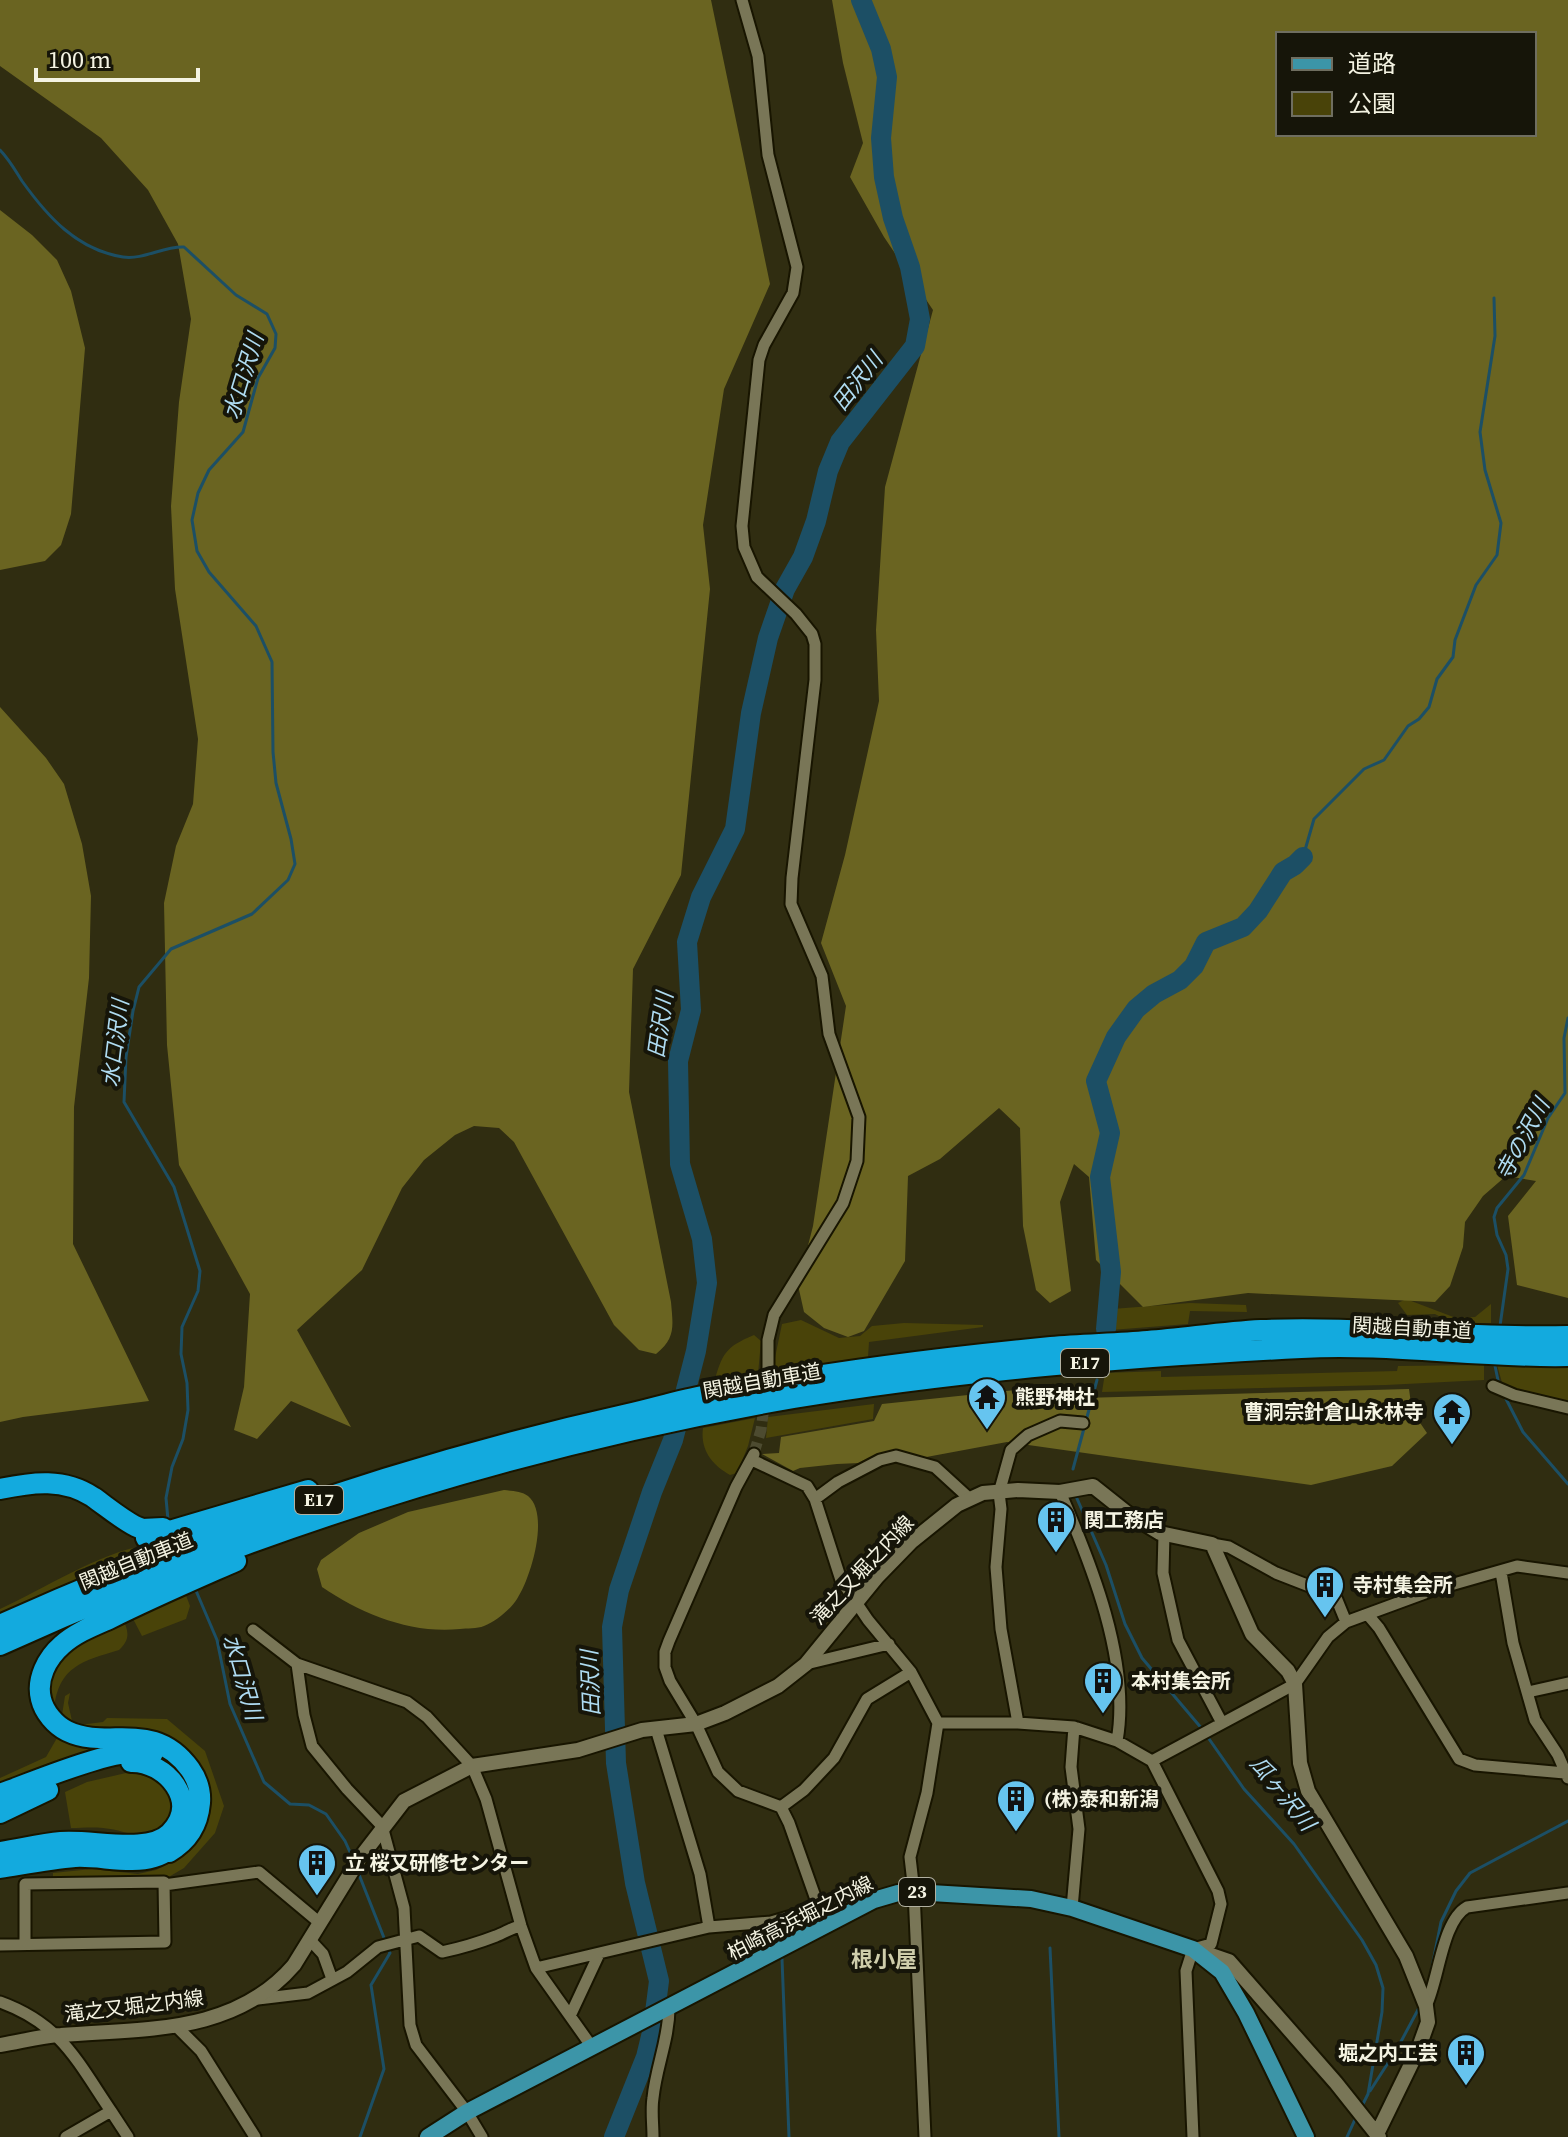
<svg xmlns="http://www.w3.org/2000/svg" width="1568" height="2137" viewBox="0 0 1568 2137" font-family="'Source Serif 4','Noto Sans JP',serif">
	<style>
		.green { fill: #494309 }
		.forest { fill: #6a6421; fill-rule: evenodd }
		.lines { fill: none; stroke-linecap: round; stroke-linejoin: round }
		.stream { stroke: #1c4f65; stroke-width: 3 }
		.river { stroke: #1c4f65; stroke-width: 20 }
		.street-tunnel { stroke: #4d4b30; stroke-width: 11; stroke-dasharray: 11 5.5; stroke-linecap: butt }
		.street-casing { stroke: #181500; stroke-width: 15 }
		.secondary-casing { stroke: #181500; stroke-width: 18 }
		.primary-casing { stroke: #181500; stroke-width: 20 }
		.highway-casing { stroke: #181500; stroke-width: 24 }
		.street { stroke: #797657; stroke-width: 11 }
		.secondary { stroke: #797657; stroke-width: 14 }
		.primary { stroke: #3c95a8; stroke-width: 16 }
		.highway { stroke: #13aade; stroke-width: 20 }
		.labels { text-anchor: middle; stroke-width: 8; stroke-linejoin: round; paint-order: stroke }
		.shield { fill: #161509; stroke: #b1b0a1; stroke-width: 2 }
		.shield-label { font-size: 18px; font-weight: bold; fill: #f4f3e2 }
		.street-label { font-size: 20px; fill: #f4f3e2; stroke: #161509 }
		.poi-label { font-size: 20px; font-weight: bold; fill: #f4f3e2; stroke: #161509; text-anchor: start }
		.water-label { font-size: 22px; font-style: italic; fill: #aedbf1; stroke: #161509 }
		.neighbourhood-label { font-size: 22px; font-weight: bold; fill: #cfcdab; stroke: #161509 }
	</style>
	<rect width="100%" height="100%" fill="#302d11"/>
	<path class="green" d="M1406,1299L1456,1318L1475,1317L1491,1304V1323H1452L1435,1314L1407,1315L1398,1303Z
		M1190,1303L1246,1305L1247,1312L1190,1311L1188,1324L1111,1330L1112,1309Z
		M801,1320L839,1338L860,1336L872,1326L904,1323L983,1325V1327L869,1342L868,1357L772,1372L782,1324Z
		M754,1335L761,1341L758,1374L714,1383C722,1354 725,1347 754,1335Z
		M1484,1365V1380L1386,1385L1102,1392L1105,1373L1161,1371V1377L1397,1371L1398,1366Z
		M1497,1365L1568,1366V1404L1553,1402L1503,1386Z
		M874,1404L873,1419L766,1438L768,1417Z
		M755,1418L748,1446L737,1473L730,1475C712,1465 700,1450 703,1428Z
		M147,1545L151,1554L0,1615V1609C44,1589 100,1552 147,1545Z
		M184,1590L190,1606L186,1619L142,1636L131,1615Z
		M123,1619C129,1632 130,1640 119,1650C83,1661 59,1666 54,1708C40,1688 54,1660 71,1646C85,1634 107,1627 123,1619Z
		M70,1693L68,1703L72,1721L79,1725L103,1722L107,1718L167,1719L205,1751L224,1806L215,1833L184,1868L167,1878L53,1879V1873L92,1869L138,1874L156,1870L182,1857L198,1839L200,1768L105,1731L72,1724L62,1715L65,1696Z
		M57,1738L64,1742L72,1740L128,1744L54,1764L0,1783V1778L46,1757Z
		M126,1773C148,1773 184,1789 170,1817C167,1823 164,1828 158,1830C134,1840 126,1830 103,1828C92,1827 81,1828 71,1828L65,1792L87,1782Z"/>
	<path class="forest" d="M0,0H711L770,284L724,389L703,525L710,589L681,875L633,969L629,1092L671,1302C673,1326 676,1338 656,1354L639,1350L614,1325L514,1142L499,1128L474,1126L455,1135L424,1160L402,1188L362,1270L297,1330L351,1427L291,1401L257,1439L234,1430L244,1387L250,1294L179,1165L167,1045L164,903L176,846L193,804L198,739L175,589L171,506L179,402L191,319L178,244L148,190L101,138L0,66Z
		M832,0H1568V1298L1517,1285L1508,1216L1536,1181L1506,1176L1483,1196L1465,1222L1463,1247L1450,1286L1435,1302L1248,1293L1143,1307L1096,1260L1089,1177L1074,1164L1060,1202L1071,1291L1050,1303L1036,1290L1023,1226L1020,1128L999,1108L940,1159L908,1176L905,1261L864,1331L848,1337L824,1328L804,1312L798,1285L813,1226L846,1006L821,943L845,855L879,701L876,630L885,487L933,310L884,237L850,177L863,143L843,63ZM1278,34H1534V134H1278Z
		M0,210L32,235L57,260L71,291L85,348L71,514L61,545L45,561L0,570Z
		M0,707L46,758L64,784L82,844L91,896L89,978L74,1107L73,1244L149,1401L23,1417L0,1422Z
		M1025,1389L1082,1398L1409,1389L1412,1411L1427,1433L1392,1466L1311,1485L1007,1442L905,1461L837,1464L800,1468L793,1471L762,1454L779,1453L781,1437L874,1421L882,1404Z
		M504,1490C512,1491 522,1491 528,1496C550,1514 531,1578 517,1599C510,1610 496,1621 484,1626C477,1629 467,1628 460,1629C410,1634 362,1614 322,1587L317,1569L321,1560L359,1533L408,1512Z"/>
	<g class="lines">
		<path class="stream" d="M0,150C9,159 15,170 22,181C47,216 77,250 123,257C144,260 163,246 184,247L236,295L267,314L276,334L275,348L258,378L243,432L209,470L198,493L192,520L197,551L209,572L256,626L272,662L273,752L276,783L291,839L295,864L288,880L252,914L171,949L139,987L133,1011L126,1057L124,1102L174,1187L200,1271L198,1291L182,1327L181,1354L187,1383L188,1410L183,1439L172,1467L166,1498L168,1520
			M1303,857L1314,819L1364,769L1384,760L1408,726L1419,719L1429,707L1437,679L1453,657L1455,640L1476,585L1497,555L1501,523L1485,470L1480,432L1495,336L1494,298
			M1500,1326L1508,1269L1506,1255L1497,1235L1494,1217L1497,1208L1524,1175L1548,1118L1565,1093L1564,1038L1568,1018
			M1494,1361L1499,1385
			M1504,1395L1523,1432L1568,1484
			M1073,1469L1097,1380
			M1075,1494L1106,1565L1125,1624L1142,1658L1203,1730
			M194,1586L217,1640L230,1704L264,1782L290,1804L309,1805L326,1814L345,1841L354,1861
			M1207,1736L1244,1789L1294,1844L1362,1940L1376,1965L1383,1988L1382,2012L1368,2094L1361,2108
			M358,1872L390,1953L371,1985L384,2069L360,2137
			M1050,1948L1059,2137
			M782,1959L789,2137
			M1430,1977L1441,1922L1456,1891L1470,1873L1568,1821
			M1370,2091L1397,2049L1420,2006
			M1347,2137L1357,2115"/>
		<path class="river" d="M1106,1329L1111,1272L1100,1177L1110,1133L1096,1081L1116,1037L1136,1009L1154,994L1180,980L1194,966L1206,942L1243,927L1258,911L1283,872L1295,865L1303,857
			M614,2137L646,2057L653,2028L659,1981L635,1883L616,1763L612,1627L619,1590L652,1492L673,1440L696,1351L707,1283L702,1239L680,1164L678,1061L691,1010L687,942L701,897L735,829L751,713L768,638L785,589L803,557L816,521L828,471L840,442L915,346L920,319L910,267L893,218L884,177L881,138L887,77L881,49L861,0"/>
		<path class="street-tunnel" d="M754,1453L761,1430L765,1399"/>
		<g class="street-casing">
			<path id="street" d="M742,0L758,56L768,155L797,267L793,293L764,345L759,360L742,526L744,547L757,577L796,614L812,634L815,644V680L792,878L791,904L822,976L829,1034L859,1117L857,1161L843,1203L774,1315L768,1340V1373
				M1493,1386L1514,1395L1568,1408
				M754,1454L736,1487L669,1641L665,1652V1667L670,1681L696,1724L718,1772L738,1791L781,1807L789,1823L825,1925
				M752,1460L807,1486L815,1499L841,1580L868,1620L911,1672L938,1723L927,1793L910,1857L914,1892L925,2137
				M1060,1492C1091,1563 1131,1662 1117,1741
				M815,1499L838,1482L880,1460L896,1456L935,1467L970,1499
				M1164,1534L1163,1573L1178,1640L1222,1723
				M1212,1544L1229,1547L1276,1573L1330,1594L1337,1600L1346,1622
				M1501,1572L1513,1643L1535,1720L1558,1755L1568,1778
				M1368,1615L1379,1628L1459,1759L1475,1765L1565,1773
				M253,1630L297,1664L407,1702L427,1717L472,1766L486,1799L521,1926L536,1968L592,2047
				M297,1664L304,1715L312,1746L347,1789L382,1826L404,1908L410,2025L416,2045L467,2112L482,2137
				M806,1664L889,1644
				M1528,1692L1568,1683
				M938,1723H1018L1074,1727L1117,1741L1152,1761L1218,1891L1221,1904L1211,1944L1193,1949L1186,1971L1193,2137
				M1018,1723L1001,1629L996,1567L1001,1509L999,1493L1011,1450L1028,1435L1060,1421L1083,1423
				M656,1729L700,1874L709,1927
				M1152,1761L1295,1684L1328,1637L1346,1622L1433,1590L1517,1566L1568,1573
				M781,1807L804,1790L834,1758L867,1699L911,1672
				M164,1885L259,1872L320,1923
				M1072,1908L1079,1829L1071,1767L1074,1727
				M310,1940L323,1954L332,1979
				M0,1945L165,1942L164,1882L25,1884V1944
				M536,1968L709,1927L771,1922L819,1908
				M258,1999L308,1993L347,1972L378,1947L419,1936L442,1952C461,1948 478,1943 496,1936C505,1933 512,1927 521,1926
				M0,2002C61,2024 77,2061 111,2111
				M1426,2006C1439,1979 1442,1921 1467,1907L1568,1893
				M570,2016L599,1954
				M175,2025L201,2051L255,2137
				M66,2137L111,2111L128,2137
				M653,2137C653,2124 651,2110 653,2098C656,2067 669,2039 669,2008"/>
		</g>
		<g class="secondary-casing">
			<path id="secondary" d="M1197,1950L1229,1961L1336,2083L1379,2137
				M0,2045C20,2042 40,2036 61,2035C145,2028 234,2035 294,1965L360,1858L404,1801L472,1766L578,1750L642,1730L696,1724L725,1713L778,1686L806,1664L877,1577L911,1542L957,1505L983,1493L1018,1490L1060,1492L1093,1486L1127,1513L1160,1533L1212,1544L1252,1634L1288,1671L1295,1684L1300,1763L1308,1791L1406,1956L1426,2006L1428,2022L1418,2050L1377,2134"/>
		</g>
		<g class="primary-casing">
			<path id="primary" d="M428,2137L467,2112L874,1900L898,1893L914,1892L1031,1899L1072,1908L1193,1949L1222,1972L1246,2013L1306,2137"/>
		</g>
		<g class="highway-casing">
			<path id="highway" d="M0,1489C33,1482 64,1478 93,1497C107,1507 120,1518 135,1526L142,1529L163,1528
				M146,1538L308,1490
				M0,1625C202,1534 412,1462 628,1414C654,1408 680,1400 707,1395C820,1373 936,1358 1051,1347C1083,1344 1116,1344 1148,1341C1186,1338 1223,1332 1261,1330C1363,1326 1465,1339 1568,1336
				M0,1645C253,1530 520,1445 794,1398C962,1370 1132,1357 1301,1348C1390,1343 1479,1358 1568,1356
				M0,1794C34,1782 121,1744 153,1753
				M0,1813L48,1790
				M0,1852C20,1849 41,1844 61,1842C92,1839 148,1855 170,1833C201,1802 166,1761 131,1762
				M169,1852C188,1841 198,1826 200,1803C201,1791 197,1779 190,1769C153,1718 108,1751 67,1731C55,1725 44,1712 41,1699C36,1679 47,1658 62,1645C75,1633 93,1626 109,1619C151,1598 193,1580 236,1561
				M0,1868C25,1864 50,1859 75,1857C108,1855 151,1872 176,1843"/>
		</g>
		<use href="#street" class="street"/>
		<use href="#secondary" class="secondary"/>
		<use href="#primary" class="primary"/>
		<use href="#highway" class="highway"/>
	</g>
	<defs>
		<g id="temple-pin" transform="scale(2)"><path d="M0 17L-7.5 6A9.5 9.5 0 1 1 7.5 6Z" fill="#66c4ef" stroke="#161509"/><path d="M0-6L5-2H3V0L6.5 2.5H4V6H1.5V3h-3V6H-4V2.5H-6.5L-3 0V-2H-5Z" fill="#111"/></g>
		<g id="building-pin" transform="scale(2)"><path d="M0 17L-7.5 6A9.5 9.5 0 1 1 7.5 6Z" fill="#66c4ef" stroke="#161509"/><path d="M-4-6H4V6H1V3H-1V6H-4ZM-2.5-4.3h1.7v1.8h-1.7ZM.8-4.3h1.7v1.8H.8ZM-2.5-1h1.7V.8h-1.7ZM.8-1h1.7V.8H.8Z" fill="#111"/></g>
	</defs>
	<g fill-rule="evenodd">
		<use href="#temple-pin" x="987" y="1397"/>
		<use href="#temple-pin" x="1452" y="1412"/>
		<use href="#building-pin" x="1056" y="1520"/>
		<use href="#building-pin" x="1325" y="1585"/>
		<use href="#building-pin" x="1103" y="1681"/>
		<use href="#building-pin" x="1016" y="1799"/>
		<use href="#building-pin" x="317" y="1863"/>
		<use href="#building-pin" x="1466" y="2053"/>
	</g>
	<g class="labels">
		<g class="shield">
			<rect x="1061" y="1349" width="48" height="28" rx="6"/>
			<rect x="295" y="1486" width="48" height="28" rx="6"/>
			<rect x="899" y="1878" width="36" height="28" rx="6"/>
		</g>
		<g class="shield-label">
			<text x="1085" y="1369">E17</text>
			<text x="319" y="1506">E17</text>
			<text x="917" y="1898">23</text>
		</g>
		<g class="street-label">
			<text transform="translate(1412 1328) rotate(3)" y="7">関越自動車道</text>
			<text transform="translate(762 1381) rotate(-10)" y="7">関越自動車道</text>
			<text transform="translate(136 1561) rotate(-22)" y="7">関越自動車道</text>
			<text transform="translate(862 1570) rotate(-47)" y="7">滝之又堀之内線</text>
			<text transform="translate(800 1918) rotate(-27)" y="7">柏崎高浜堀之内線</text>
			<text transform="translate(134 2006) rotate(-7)" y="7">滝之又堀之内線</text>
		</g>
		<g class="poi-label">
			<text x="1015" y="1404">熊野神社</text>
			<text x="1424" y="1419" text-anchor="end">曹洞宗針倉山永林寺</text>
			<text x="1084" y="1527">関工務店</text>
			<text x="1353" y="1592">寺村集会所</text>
			<text x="1131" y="1688">本村集会所</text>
			<text x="1044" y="1806">(株)泰和新潟</text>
			<text x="345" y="1870">立 桜又研修センター</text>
			<text x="1438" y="2060" text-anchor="end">堀之内工芸</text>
		</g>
		<g class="water-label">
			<text transform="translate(243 376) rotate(-73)" y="8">水口沢川</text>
			<text transform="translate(857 381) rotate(-52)" y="8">田沢川</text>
			<text transform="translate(660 1025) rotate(-82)" y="8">田沢川</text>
			<text transform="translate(115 1043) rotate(-83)" y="8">水口沢川</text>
			<text transform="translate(1522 1139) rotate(-62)" y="8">寺の沢川</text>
			<text transform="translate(243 1677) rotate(74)" y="8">水口沢川</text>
			<text transform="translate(590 1683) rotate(-92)" y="8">田沢川</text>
			<text transform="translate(1283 1793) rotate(51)" y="8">瓜ヶ沢川</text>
		</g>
		<g class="neighbourhood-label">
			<text x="884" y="1967">根小屋</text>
		</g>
	</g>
	<rect x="1276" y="32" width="260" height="104" fill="#161509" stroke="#6f6e60" stroke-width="2"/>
	<rect x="1292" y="58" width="40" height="12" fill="#3c95a8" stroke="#6f6e60" stroke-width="2"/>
	<text x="1348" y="72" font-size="24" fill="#f4f3e2">道路</text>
	<rect x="1292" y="92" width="40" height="24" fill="#494309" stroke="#6f6e60" stroke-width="2"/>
	<text x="1348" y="112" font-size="24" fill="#f4f3e2">公園</text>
	<path d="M36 68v12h162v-12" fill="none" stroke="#f4f3e2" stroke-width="4"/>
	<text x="48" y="68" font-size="24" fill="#f4f3e2" stroke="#161509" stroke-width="6" paint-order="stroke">100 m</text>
</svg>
